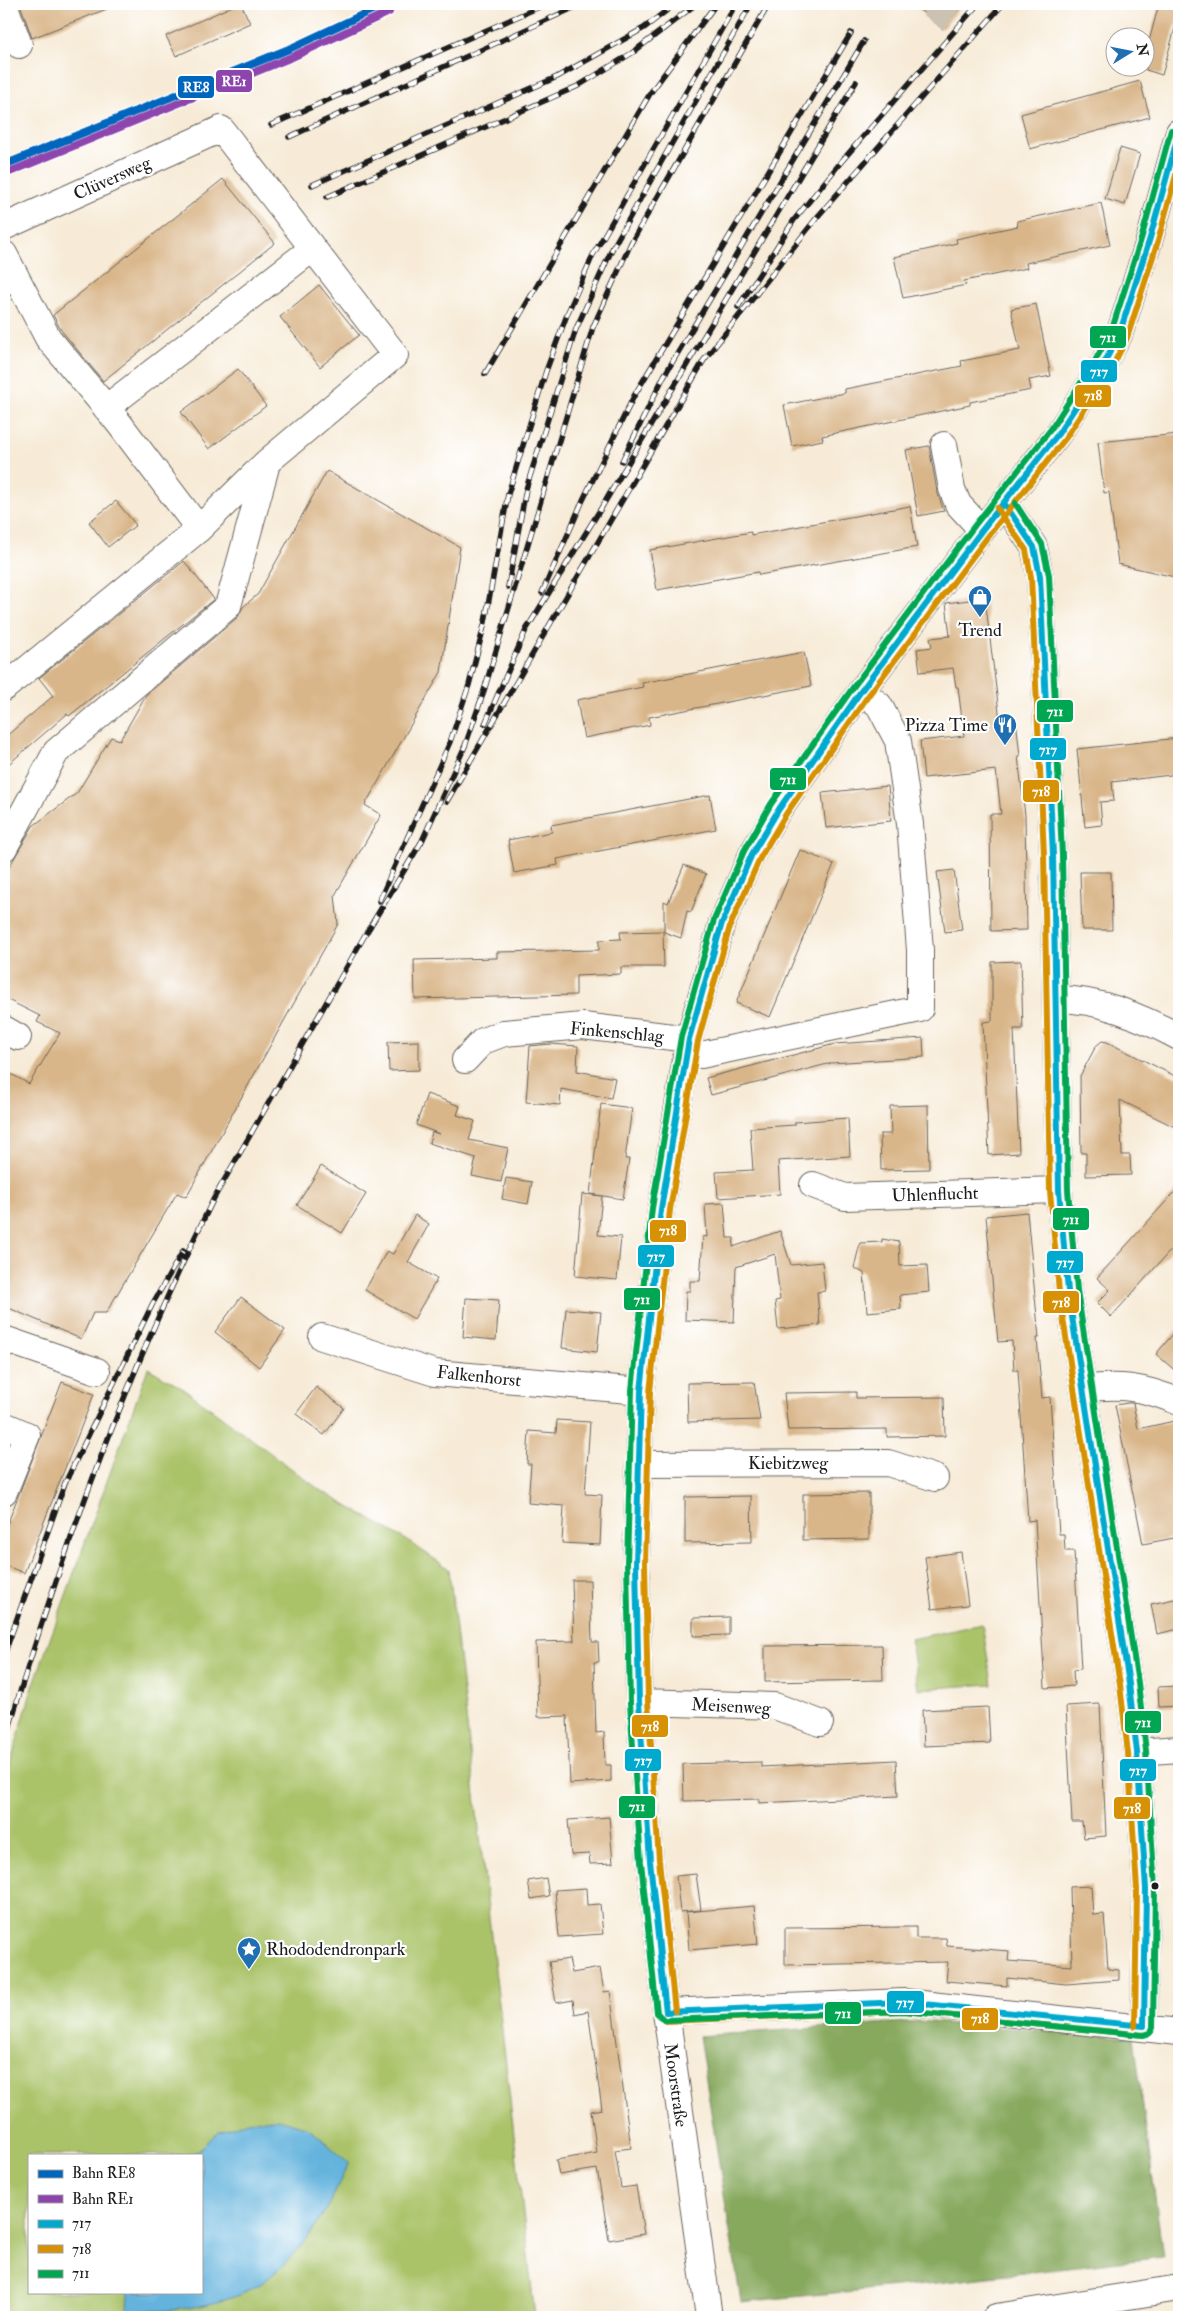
<svg xmlns="http://www.w3.org/2000/svg" width="1183" height="2321" viewBox="0 0 1183 2321" font-family="'IM FELL Double Pica',serif">
	<style>
		.green { fill: #aac369; stroke: #637042; fill-rule: evenodd }
		.forest { fill: #87a95d; stroke: #52623c }
		.water { fill: #63b3dd; stroke: #40687c }
		.building { fill: #d9b689 }
		.lines { fill: none; stroke-linecap: round; stroke-linejoin: round }
		.minor-tunnel { stroke: #cbc2b2; stroke-width: 26; stroke-dasharray: 26 13; stroke-linecap: butt }
		.minor-casing { stroke: #69645d; stroke-width: 28 }
		.minor { stroke: #fff; stroke-width: 26 }
		.rail-casing { stroke: #1c1c1c; stroke-width: 5.5 }
		.rail { stroke: #fff; stroke-width: 4; stroke-dasharray: 11; stroke-linecap: butt }
		.bus-1-casing { stroke: #fff; stroke-width: 10 }
		.bus-2-casing { stroke: #fff; stroke-width: 10 }
		.bus-3-casing { stroke: #fff; stroke-width: 10 }
		.bus-1 { stroke: #00a9ce; stroke-width: 6 }
		.bus-2 { stroke: #d69104; stroke-width: 6 }
		.bus-3 { stroke: #00a651; stroke-width: 6 }
		.rail-1-casing { stroke: #fff; stroke-width: 11 }
		.rail-2-casing { stroke: #fff; stroke-width: 11 }
		.rail-1 { stroke: #0065bd; stroke-width: 8 }
		.rail-2 { stroke: #8e44ad; stroke-width: 8 }
		.bus-dot { fill: #1c1c1c; stroke: #fff; stroke-width: 2 }
		.labels { text-anchor: middle; stroke-width: 4.5; stroke-linejoin: round; paint-order: stroke }
		.street-label { font-size: 18px; fill: #1c1c1c; stroke: #fff }
		.poi-label { font-size: 18px; fill: #1c1c1c; stroke: #fff }
		.line-badge { stroke: #fff; stroke-width: 2 }
		.badge-label { font-size: 14px; text-anchor: middle; font-weight: bold; fill: #fff }
	</style>
	<rect width="100%" height="100%" fill="#fff"/>
	<filter id="ink" filterUnits="userSpaceOnUse"><feTurbulence type="fractalNoise" baseFrequency=".02" numOctaves="2"/><feDisplacementMap in="SourceGraphic" scale="10" xChannelSelector="R" yChannelSelector="G"/><feConvolveMatrix kernelMatrix="1 2 1 2 8 2 1 2 1" color-interpolation-filters="sRGB"/></filter>
	<filter id="wash" filterUnits="userSpaceOnUse"><feTurbulence type="fractalNoise" baseFrequency=".0096" numOctaves="4" result="noise"/><feDisplacementMap in="SourceGraphic" scale="20" xChannelSelector="R" yChannelSelector="G"/><feGaussianBlur stdDeviation="1.12" result="paint"/><feColorMatrix in="noise" values="0 0 0 0 0 0 0 0 0 0 0 0 0 0 0 0 0 1.4 0 .05"/><feComposite in="paint" operator="in"/></filter>
	<g filter="url(#wash)">
		<rect width="100%" height="100%" fill="#f7ebd7"/>
		<path class="green" d="M148,1368L187,1391L320,1490L408,1541L449,1569L535,2317C526,2317 516,2318 507,2317C482,2316 471,2308 444,2317H4V1785L32,1689ZM29,2155H201V2292H29Z
			M982,1624L992,1684L918,1689L911,1639Z"/>
		<path class="forest" d="M919,2021L1134,2038L1163,2257L937,2283L741,2302L699,2036Z"/>
		<path class="water" d="M278,2119L309,2128L349,2163C339,2182 331,2203 319,2221C305,2242 286,2265 266,2280C233,2306 167,2314 127,2310L128,2294L125,2292H201V2155H193L218,2132L248,2121Z"/>
		<g id="blocks">
			<path class="building" d="M20,4H116L117,5L32,38Z
				M237,4H241L250,23L176,56L166,36Z
				M913,4H964L942,29Z
				M1159,4H1179V14L1162,75L1146,70V52Z
				M1140,81L1150,117L1030,149L1021,114Z
				M1120,148L1140,154L1125,205L1105,199Z
				M223,179L275,243L103,381L61,330L53,315Z
				M1101,203L1110,245L1026,263L1027,268L964,281L966,285L903,298L894,257L957,243L956,239L1018,226L1017,221Z
				M319,285L359,335L320,367L280,317Z
				M1036,304L1051,376L1029,380L1031,390L970,402V405L822,436L823,440L792,446L784,405L845,393V389L962,366L961,361L1020,350L1011,309Z
				M238,369L266,406L209,449L181,412Z
				M1179,434V578L1118,564L1109,492L1104,493L1098,442Z
				M929,446L937,492L944,511L918,516L906,450Z
				M327,471L460,547L441,672L365,805L381,815L335,895L338,924L186,1197L177,1193L106,1313H93L81,1339L4,1306V1070L29,1084L60,1033L37,1022L40,1016L4,998V876L33,826L77,793L111,737L120,740L146,695L238,617L243,607L258,594Z
				M116,501L136,525L108,547L89,522Z
				M910,506L917,547L759,575L758,572L657,590L650,550L751,532V535Z
				M184,561L214,599L69,716L67,714L4,768V738L53,696L39,678Z
				M985,598L1000,721L1016,719L1020,756H1018L1025,815L1027,930L991,931L990,814H1001L996,770L924,778L920,741L964,736L958,687H956L953,668L920,672L917,649L932,647L930,638L950,636L946,603Z
				M804,652L811,686L649,717L650,725L584,738L577,700L643,687L642,683Z
				M1179,738V774L1112,782L1114,801L1100,802L1102,825L1085,827L1077,749Z
				M888,786L891,821L826,828L822,793Z
				M710,795L716,829L557,859L558,865L514,873L508,840L552,832L551,825Z
				M800,850L834,864L770,1017L736,1003Z
				M684,865L706,874L691,912L687,911L681,938L664,932V901L668,903Z
				M954,870L962,930L945,932L937,872Z
				M1080,872H1111L1112,930H1082Z
				M663,931L664,967H621V974L576,976V995L415,999L414,960L497,958V952L599,950V940L621,939L620,932Z
				M1021,961L1023,1029H1014L1019,1153L989,1155L983,1022L992,1021V962Z
				M923,1038L924,1057L831,1063L711,1095L706,1078L835,1044Z
				M419,1041V1070L389,1071L388,1042Z
				M1102,1041L1107,1042L1179,1078V1129L1120,1100L1122,1155H1130L1131,1175L1086,1176V1153H1081L1080,1076L1096,1046Z
				M551,1044L578,1046L577,1071L615,1078L611,1098L561,1089L560,1105L526,1102L530,1046Z
				M427,1094L460,1106L457,1115L475,1121L469,1140L508,1148L501,1182L472,1176L476,1158L429,1143L432,1132L440,1134L416,1125Z
				M601,1104L632,1108L625,1159H629L623,1199L590,1194Z
				M928,1105L929,1169L881,1170L880,1134H891L890,1106Z
				M848,1118L850,1156L778,1161L780,1194L718,1198L716,1172L753,1170L750,1128L795,1125V1122Z
				M321,1166L366,1194L342,1233L297,1205Z
				M506,1178L532,1182L528,1204L502,1199Z
				M1179,1187V1241L1111,1317L1097,1303L1110,1290L1097,1278Z
				M582,1194L602,1196L598,1235L621,1237L617,1280L575,1276Z
				M724,1203L727,1238H734L733,1247L780,1231L791,1265L822,1262L825,1291L817,1292L820,1325L778,1329L775,1301L780,1300L775,1254L736,1267L734,1322L685,1320L686,1291H690V1281H700L703,1236L707,1237L705,1204Z
				M1027,1212L1039,1338H1037L1042,1398L1050,1397L1059,1534H1064L1065,1551H1074L1081,1669L1073,1670L1074,1686L1045,1688L1035,1520L1028,1521L1018,1370H1014L1012,1341L998,1342L986,1216Z
				M415,1215L429,1224L408,1262L437,1279L414,1319L365,1290L387,1251L393,1254Z
				M882,1239L899,1242L900,1266L927,1265L929,1292L900,1295L901,1309L867,1312L864,1273L854,1268L860,1243L882,1242Z
				M241,1297L285,1330L259,1367L215,1332Z
				M466,1298L499,1300L496,1340L463,1337Z
				M566,1309L601,1312L597,1352L562,1348Z
				M1179,1327V1374L1156,1354Z
				M62,1382L94,1394L24,1573L4,1565V1533Z
				M754,1382L760,1420L688,1422L687,1383Z
				M316,1387L344,1408L324,1435L296,1414Z
				M856,1392V1398L944,1397L945,1436L887,1437V1429L788,1430L784,1393Z
				M1128,1403H1133L1138,1429L1179,1420V1537L1143,1544L1115,1405Z
				M557,1420L590,1422L585,1494L602,1495L600,1545L562,1543L564,1506L528,1503L531,1464H527L529,1431L556,1433Z
				M869,1493V1539L803,1540V1494Z
				M751,1496L752,1542L685,1543V1497Z
				M961,1552L968,1605L932,1609L925,1557Z
				M572,1580H590L592,1642H598L599,1662H594L596,1733L604,1732L605,1765H611V1781L570,1784L567,1716L538,1717L536,1642L574,1641Z
				M1179,1598V1629L1157,1634L1151,1604Z
				M729,1617V1635L693,1636V1618Z
				M882,1645L883,1680L765,1682V1646Z
				M1179,1686V1706L1159,1707L1158,1687Z
				M1100,1704L1106,1836L1084,1838L1082,1822H1072L1066,1706Z
				M988,1707L990,1743L924,1746L922,1710Z
				M896,1760L898,1796L759,1803V1799L684,1801L683,1764L761,1762V1767Z
				M609,1817L613,1863L590,1864L589,1854L571,1855L568,1820Z
				M696,1874L701,1910L680,1912L676,1876Z
				M546,1878L549,1896L531,1899L528,1881Z
				M1091,1886L1093,1915L1104,1914L1108,1969L1119,1970V1980L1066,1984L1007,1978V1986L946,1981L948,1962L785,1965V1928L916,1927V1938H946L947,1946L1009,1951L1008,1961L1072,1966L1070,1887Z
				M586,1888L587,1905L600,1904L603,1934L559,1937L555,1890Z
				M754,1906L758,1944L689,1950L686,1912Z
				M569,1959L572,1973L600,1968L604,1992L610,1991L631,2148L615,2150L621,2188L636,2186L644,2234L609,2240L597,2169L559,2175L556,2160L597,2153L591,2111L602,2109L588,2011L575,2014L573,2000L556,2003L549,1962Z"/>
		</g>
	</g>
	<g filter="url(#ink)">
		<use href="#blocks" fill-opacity="0" stroke="#69645d" stroke-width="1"/>
		<g class="lines">
			<path class="minor-tunnel" d="M931,4L951,20"/>
			<g class="minor-casing">
				<path id="minor" d="M4,4L19,45
					M4,227L221,129L395,355L267,462L199,529L4,688
					M4,254L48,338L118,422L199,529
					M106,408L312,249
					M944,445L952,489L958,504L982,530
					M1004,503L1034,547L1040,576L1053,855L1059,1190L1068,1291L1129,1684L1137,1752L1146,1889L1144,2026
					M4,848L56,752L228,606L267,463
					M1056,999C1100,999 1141,1017 1179,1037
					M4,1029L18,1037
					M687,1053L701,1055L920,1009V950L910,824L898,741L879,705L861,691
					M465,1060L483,1041L504,1033L583,1026L689,1039
					M813,1185L845,1197L1059,1190
					M322,1337L435,1373L641,1391
					M4,1339L97,1371
					M1083,1389C1120,1384 1144,1387 1179,1402
					M4,1425L27,1435L4,1492
					M639,1464L888,1463L935,1478
					M639,1702L775,1706L820,1723
					M1137,1752L1179,1749
					M666,2012L903,2002L1179,2032
					M709,2317L666,2012L650,1861L639,1702L636,1563L641,1391L661,1209L689,1039L722,923L752,854L779,809L861,691L982,530L1058,434L1104,363L1119,335L1150,238L1179,132
					M996,2317L1179,2288"/>
			</g>
			<use href="#minor" class="minor"/>
			<g class="rail-casing">
				<path id="rail" d="M271,125L546,4
					M289,137L582,4
					M312,185L557,77L644,28L675,4
					M327,197L578,86L632,53L696,4
					M738,307L794,220L841,162L978,4
					M485,374L651,92L716,4
					M622,461L664,376L864,41
					M508,587L526,489L576,329L613,247L751,4
					M542,593L583,500L634,396L851,33
					M485,724L526,630L603,505L856,82
					M447,801L704,360L819,215L1003,4
					M379,901L450,742L469,685L485,622L508,494L546,371L568,312L593,255L736,4
					M4,1655L65,1483L153,1303L183,1251
					M4,1745C59,1558 127,1373 214,1198L365,935L422,841L465,746L483,694L593,327L631,243L769,4"/>
			</g>
			<use href="#rail" class="rail"/>
			<g class="bus-1-casing">
				<path id="bus-1" d="M1004,503L1034,547L1040,576L1053,855L1059,1190L1068,1291L1129,1684L1137,1752L1146,1889L1144,2026
					M666,2012L650,1861L639,1702L636,1563L641,1391L661,1209L689,1039L722,923L752,854L779,809L861,691L982,530L1058,434L1104,363L1119,335L1150,238L1179,132
					M666,2012L903,2002L1144,2026"/>
			</g>
			<g class="bus-2-casing">
				<path id="bus-2" d="M997,508L1026,550L1031,577L1044,855L1050,1191L1059,1292L1120,1685L1128,1753L1137,1889L1135,2026
					M675,2011L659,1860L648,1702L645,1563L650,1392L670,1210L698,1041L730,926L760,858L786,814L868,696L989,535L1065,439L1112,367L1127,338L1158,241L1179,164
					M666,2021L903,2011L1143,2035"/>
			</g>
			<g class="bus-3-casing">
				<path id="bus-3" d="M1015,503L1042,544L1049,575L1062,855L1068,1190L1077,1290L1138,1683L1146,1751L1155,1889L1153,2028L1150,2033L1143,2035L903,2011L664,2020L657,2013L641,1862L630,1703L627,1563L632,1390L652,1208L681,1037L714,920L744,851L771,804L854,686L975,525L1051,429L1096,359L1111,332L1142,236L1171,130"/>
			</g>
			<use href="#bus-1" class="bus-1"/>
			<use href="#bus-2" class="bus-2"/>
			<use href="#bus-3" class="bus-3"/>
			<g class="rail-1-casing">
				<path id="rail-1" d="M4,165L289,49L385,4"/>
			</g>
			<g class="rail-2-casing">
				<path id="rail-2" d="M7,173L292,57L389,12"/>
			</g>
			<use href="#rail-1" class="rail-1"/>
			<use href="#rail-2" class="rail-2"/>
		</g>
	</g>
	<defs>
		<g id="shop-pin" transform="scale(1.25)"><path d="M0 17L-7.5 6A9.5 9.5 0 1 1 7.5 6Z" fill="#1f6fb2" stroke="#fff"/><path d="M-5-2.5h2.3a2.7 3.5 0 0 1 5.4 0H5L5.5 6h-11ZM-1.5-2.5h3a1.5 2.3 0 0 0-3 0Z" fill="#fff"/></g>
		<g id="restaurant-pin" transform="scale(1.25)"><path d="M0 17L-7.5 6A9.5 9.5 0 1 1 7.5 6Z" fill="#1f6fb2" stroke="#fff"/><path d="M-5-6h1v4h1v-4h1v4h1v-4h1v5L-1.5 .5V6h-2V.5L-5-1ZM5-6V6H3V1.5H1.5Q1.5-4 5-6Z" fill="#fff"/></g>
		<g id="sight-pin" transform="scale(1.25)"><path d="M0 17L-7.5 6A9.5 9.5 0 1 1 7.5 6Z" fill="#1f6fb2" stroke="#fff"/><path d="M0-6L1.8-2.2L6-1.7L2.9 1.2L3.7 5.4L0 3.3L-3.7 5.4L-2.9 1.2L-6-1.7L-1.8-2.2Z" fill="#fff"/></g>
	</defs>
	<g fill-rule="evenodd">
		<use href="#shop-pin" x="980" y="597"/>
		<use href="#restaurant-pin" x="1005" y="725"/>
		<use href="#sight-pin" x="249" y="1949"/>
	</g>
	<circle class="bus-dot" cx="1155" cy="1886" r="4.5"/>
	<g class="labels">
		<g class="street-label">
			<text transform="translate(112 178) rotate(-24)" y="6">Clüversweg</text>
			<text transform="translate(617 1032) rotate(5)" y="6">Finkenschlag</text>
			<text transform="translate(935 1194) rotate(-2)" y="6">Uhlenflucht</text>
			<text transform="translate(479 1376) rotate(6)" y="6">Falkenhorst</text>
			<text x="788" y="1469">Kiebitzweg</text>
			<text transform="translate(731 1706) rotate(3)" y="6">Meisenweg</text>
			<text transform="translate(676 2085) rotate(82)" y="6">Moorstraße</text>
		</g>
		<g class="poi-label">
			<text x="980" y="636">Trend</text>
			<text x="988" y="731" text-anchor="end">Pizza Time</text>
			<text x="266" y="1955" text-anchor="start">Rhododendronpark</text>
		</g>
	</g>
	<g class="line-badge">
		<rect x="215" y="69" width="38" height="24" rx="5" fill="#8e44ad"/>
		<rect x="177" y="75" width="38" height="24" rx="5" fill="#0065bd"/>
		<rect x="1089" y="325" width="38" height="24" rx="5" fill="#00a651"/>
		<rect x="1080" y="359" width="38" height="24" rx="5" fill="#00a9ce"/>
		<rect x="1074" y="384" width="38" height="24" rx="5" fill="#d69104"/>
		<rect x="1036" y="699" width="38" height="24" rx="5" fill="#00a651"/>
		<rect x="1029" y="737" width="38" height="24" rx="5" fill="#00a9ce"/>
		<rect x="769" y="767" width="38" height="24" rx="5" fill="#00a651"/>
		<rect x="1022" y="779" width="38" height="24" rx="5" fill="#d69104"/>
		<rect x="1052" y="1207" width="38" height="24" rx="5" fill="#00a651"/>
		<rect x="649" y="1219" width="38" height="24" rx="5" fill="#d69104"/>
		<rect x="637" y="1244" width="38" height="24" rx="5" fill="#00a9ce"/>
		<rect x="1046" y="1250" width="38" height="24" rx="5" fill="#00a9ce"/>
		<rect x="623" y="1287" width="38" height="24" rx="5" fill="#00a651"/>
		<rect x="1042" y="1290" width="38" height="24" rx="5" fill="#d69104"/>
		<rect x="1124" y="1710" width="38" height="24" rx="5" fill="#00a651"/>
		<rect x="631" y="1714" width="38" height="24" rx="5" fill="#d69104"/>
		<rect x="624" y="1748" width="38" height="24" rx="5" fill="#00a9ce"/>
		<rect x="1119" y="1758" width="38" height="24" rx="5" fill="#00a9ce"/>
		<rect x="618" y="1795" width="38" height="24" rx="5" fill="#00a651"/>
		<rect x="1113" y="1796" width="38" height="24" rx="5" fill="#d69104"/>
		<rect x="886" y="1990" width="39" height="24" rx="5" fill="#00a9ce"/>
		<rect x="824" y="2001" width="38" height="24" rx="5" fill="#00a651"/>
		<rect x="961" y="2007" width="38" height="24" rx="5" fill="#d69104"/>
	</g>
	<g class="badge-label">
		<text x="234" y="86">RE1</text>
		<text x="196" y="92">RE8</text>
		<text x="1108" y="342">711</text>
		<text x="1099" y="376">717</text>
		<text x="1093" y="400">718</text>
		<text x="1055" y="716">711</text>
		<text x="1048" y="754">717</text>
		<text x="788" y="784">711</text>
		<text x="1041" y="796">718</text>
		<text x="1071" y="1224">711</text>
		<text x="668" y="1235">718</text>
		<text x="656" y="1261">717</text>
		<text x="1065" y="1267">717</text>
		<text x="642" y="1304">711</text>
		<text x="1061" y="1307">718</text>
		<text x="1143" y="1727">711</text>
		<text x="650" y="1731">718</text>
		<text x="643" y="1765">717</text>
		<text x="1138" y="1775">717</text>
		<text x="637" y="1811">711</text>
		<text x="1132" y="1813">718</text>
		<text x="905" y="2007">717</text>
		<text x="843" y="2018">711</text>
		<text x="980" y="2023">718</text>
	</g>
	<rect width="1183" height="2321" fill="none" stroke="#fff" stroke-width="20"/>
	<rect x="28" y="2154" width="175" height="140" fill="#ffffff" stroke="#a4a4a4"/>
	<rect x="38" y="2170" width="25" height="8" fill="#0065bd" stroke="#a4a4a4"/>
	<text x="72" y="2178" font-size="15" fill="#1c1c1c">Bahn RE8</text>
	<rect x="38" y="2195" width="25" height="8" fill="#8e44ad" stroke="#a4a4a4"/>
	<text x="72" y="2204" font-size="15" fill="#1c1c1c">Bahn RE1</text>
	<rect x="38" y="2220" width="25" height="8" fill="#00a9ce" stroke="#a4a4a4"/>
	<text x="72" y="2228" font-size="15" fill="#1c1c1c">717</text>
	<rect x="38" y="2245" width="25" height="8" fill="#d69104" stroke="#a4a4a4"/>
	<text x="72" y="2254" font-size="15" fill="#1c1c1c">718</text>
	<rect x="38" y="2270" width="25" height="8" fill="#00a651" stroke="#a4a4a4"/>
	<text x="72" y="2278" font-size="15" fill="#1c1c1c">711</text>
	<g transform="translate(1130 52) rotate(80)"><circle r="24" fill="#ffffff" stroke="#a4a4a4"/>
	<path d="M0-4L9 19L0 12L-9 19Z" fill="#1f6fb2"/>
	<text y="-8" font-size="14" font-weight="bold" text-anchor="middle" fill="#1c1c1c">N</text>
	</g>
</svg>
